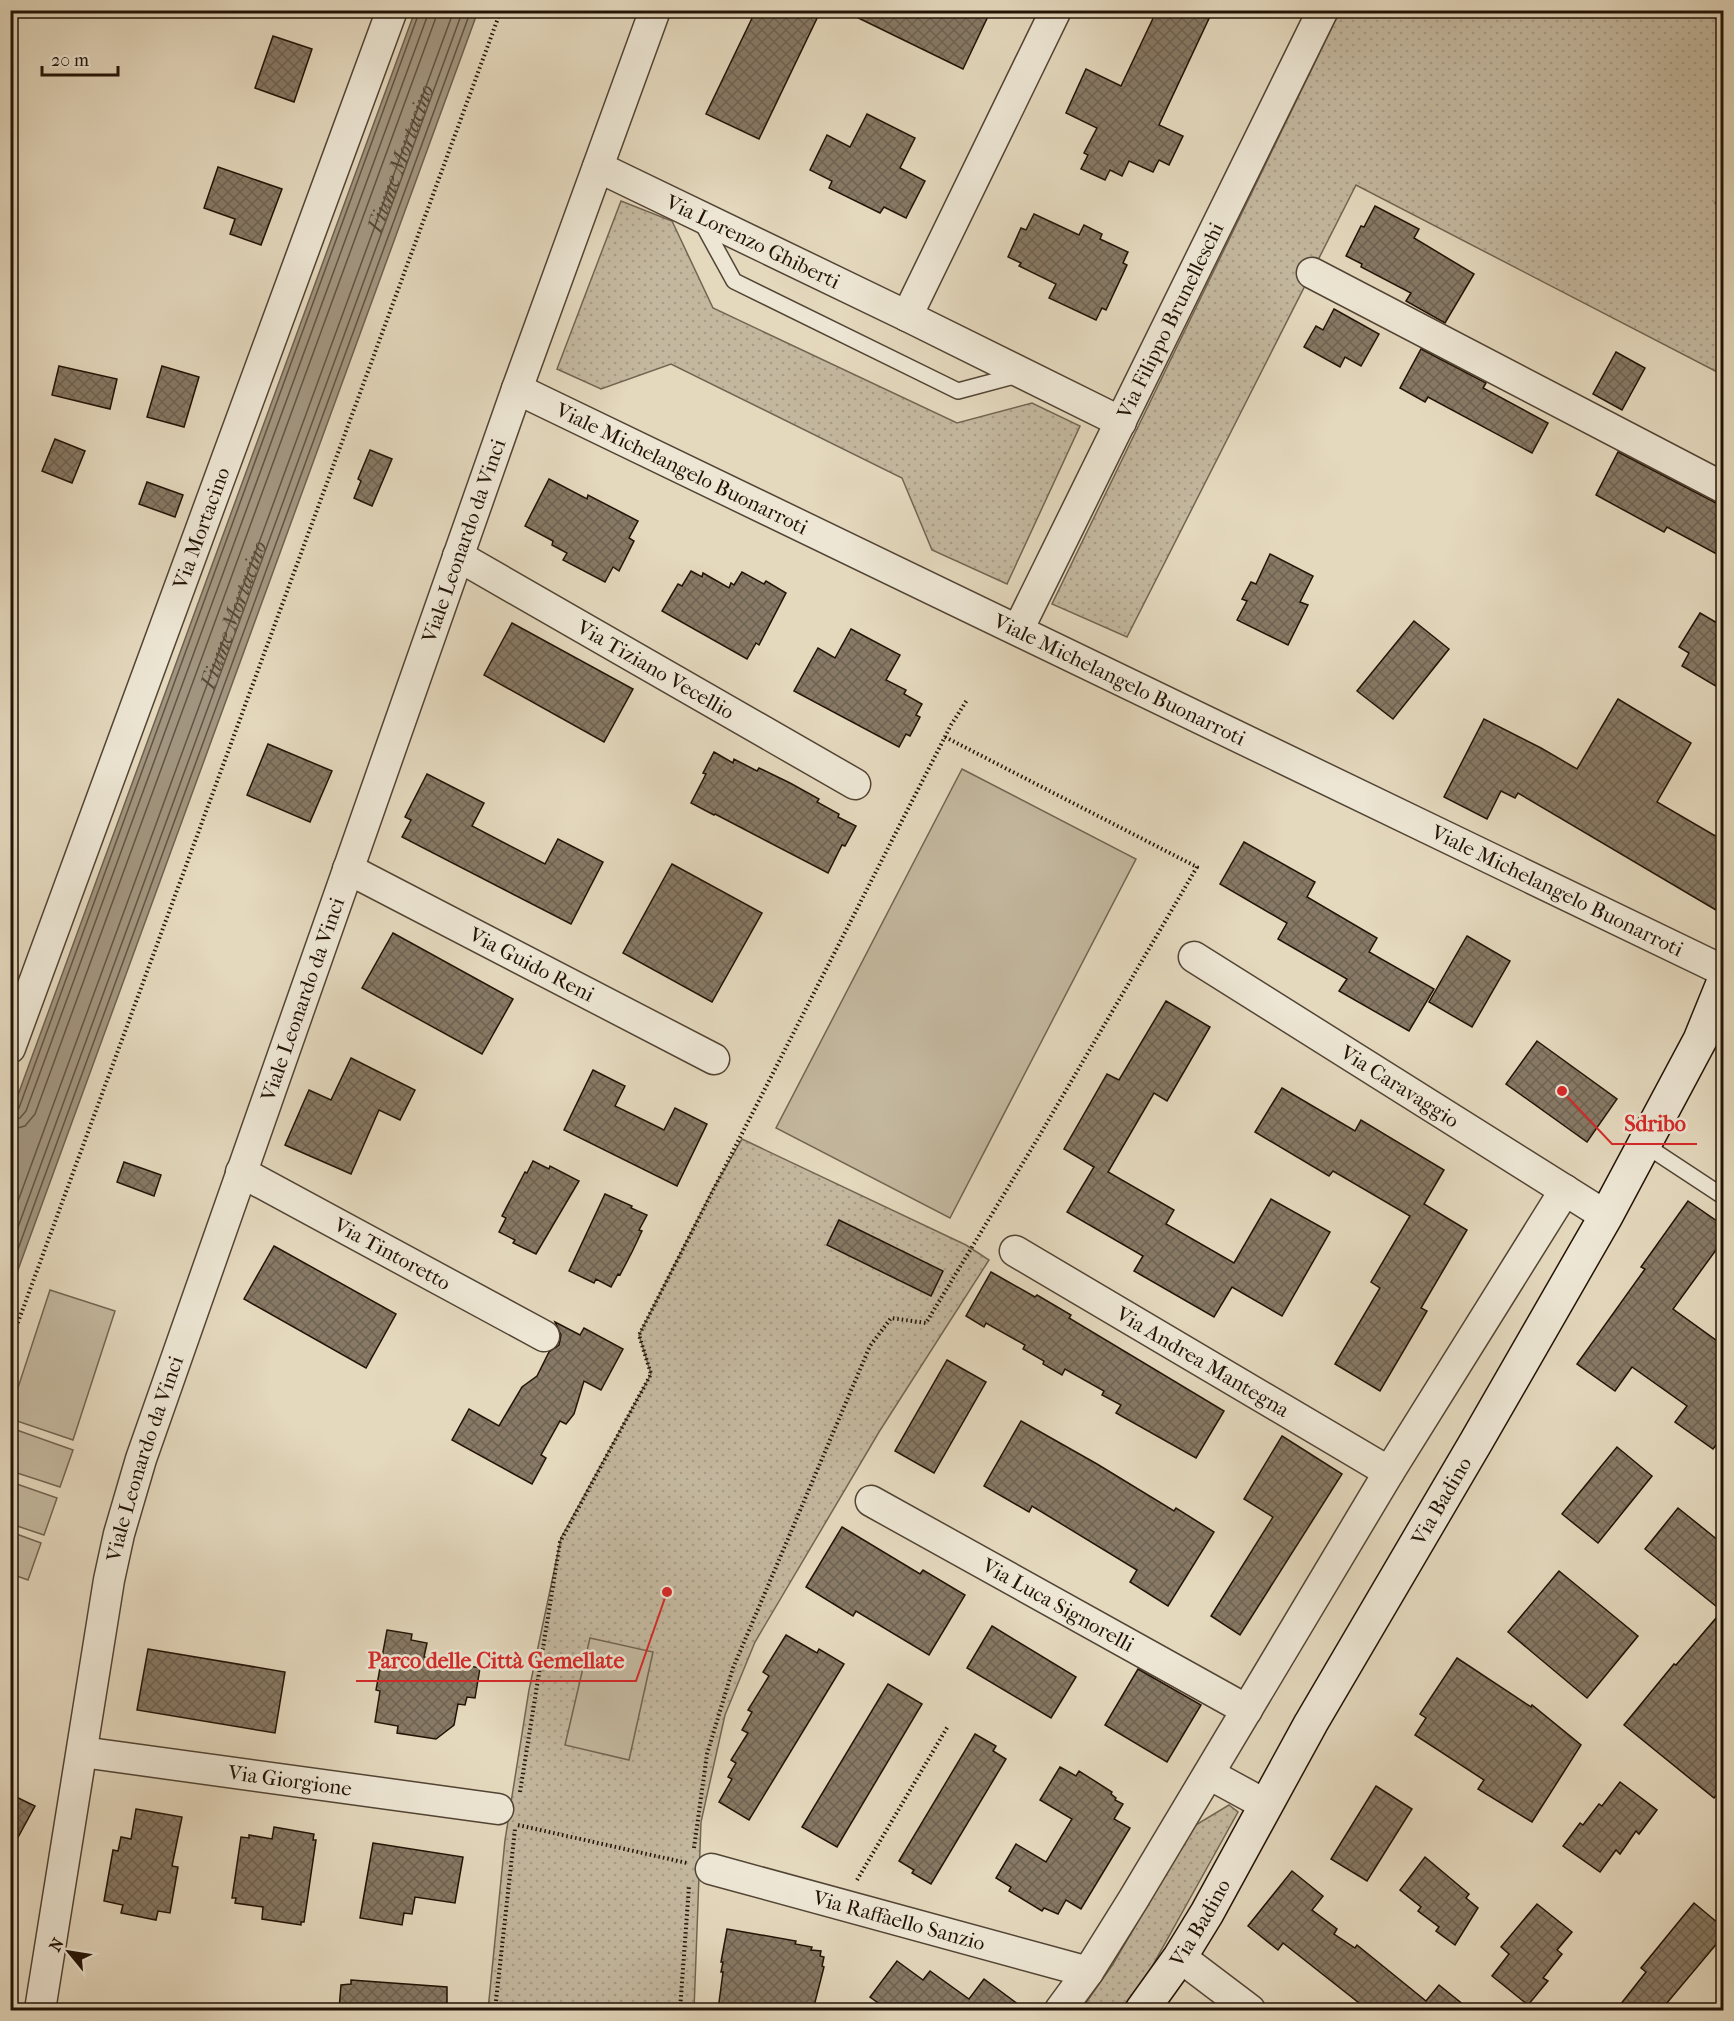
<svg xmlns="http://www.w3.org/2000/svg" width="1734" height="2021" viewBox="0 0 1734 2021" font-family="'IM FELL French Canon',serif">
  <style>
    .green { fill: url(#green-dots); stroke: #726552; stroke-width: 1.5 }
    .pitch { fill: #c3b79e; stroke: #726552; stroke-width: 1.5 }
    .water { fill: #a2957f; stroke: #6f614f; stroke-width: 1.5 }
    .lines { fill: none; stroke-linecap: round; stroke-linejoin: round }
    .shore { stroke: #625442; stroke-width: 1.5 }
    .building { fill: url(#building-cross-hatch); stroke: #221306; stroke-width: 1.5 }
    .lane-casing { stroke: #524434; stroke-width: 18 }
    .street-casing { stroke: #524434; stroke-width: 33 }
    .secondary-casing { stroke: #221306; stroke-width: 36 }
    .path { stroke: #221306; stroke-width: 4; stroke-dasharray: 1.5 3; stroke-linecap: butt }
    .lane { stroke: #ede6d4; stroke-width: 15 }
    .street { stroke: #ede6d4; stroke-width: 30 }
    .secondary { stroke: #ede6d4; stroke-width: 33 }
    .labels { text-anchor: middle; stroke-width: 5; stroke-linejoin: round; paint-order: stroke }
    .street-label { font-size: 21px; fill: #221306; stroke: #ede6d4 }
    .water-label { font-size: 22px; font-style: italic; fill: #554736; stroke: #ede6d4 }
    .leader { fill: none; stroke: #d62828; stroke-width: 2 }
    .callout-dot { fill: #d62828; stroke: #ede6d4; stroke-width: 2 }
    .callout-label { font-size: 22px; text-anchor: middle; font-weight: bold; fill: #d62828; stroke: #ede6d4; stroke-width: 5; stroke-linejoin: round; paint-order: stroke }
  </style>
  <defs>
    <pattern id="green-dots" width="8" height="8" patternUnits="userSpaceOnUse" patternTransform="scale(1.5)"><rect width="8" height="8" fill="#c3b79e"/><path d="M2 2h.1M6 6h.1" fill="none" stroke="#a79c87" stroke-width="1.8" stroke-linecap="round"/></pattern>
    <pattern id="building-cross-hatch" width="8" height="8" patternUnits="userSpaceOnUse" patternTransform="scale(1.5)"><rect width="8" height="8" fill="#877965"/><path d="M0 0l8 8M0 8l8-8" fill="none" stroke="#6e6251"/></pattern>
  </defs>
  <rect width="100%" height="100%" fill="#e4d8bd"/>
  <filter id="stains"><feTurbulence type="fractalNoise" baseFrequency=".00333" numOctaves="4"/><feColorMatrix values="0 0 0 0 .2 0 0 0 0 .09 0 0 0 0 .02 0 0 0 .5 -.17"/></filter>
  <radialGradient id="worn" r=".72"><stop offset=".6" stop-color="#630" stop-opacity="0"/><stop offset="1" stop-color="#630" stop-opacity=".3"/></radialGradient>
  <g class="green">
    <path d="M 1702,10 L 1723,24 L 1724,189 L 1715,203 L 1723,208 L 1723,375 L 1356,185 L 1127,637 L 1052,604 L 1340,11 Z"/>
    <path d="M 621,201 L 672,221 L 713,308 L 957,423 L 1032,403 L 1080,426 L 1007,584 L 932,550 L 902,478 L 671,364 L 601,389 L 557,369 Z"/>
    <path d="M 742,1139 L 966,1245 L 989,1260 L 879,1432 L 755,1642 L 725,1715 L 701,1822 L 694,2010 L 488,2010 L 505,1840 L 529,1690 L 561,1538 L 651,1374 L 639,1335 L 713,1189 Z"/>
    <path d="M 1229,1805 L 1238,1812 L 1129,2008 L 1127,2010 L 1081,2010 L 1113,1964 L 1194,1826 Z"/>
  </g>
  <g class="pitch">
    <path d="M 962,769 L 1136,859 L 950,1218 L 776,1128 Z"/>
    <path d="M 50,1290 L 115,1311 L 73,1440 L 11,1419 L 11,1409 Z"/>
    <path d="M 11,1428 L 73,1450 L 60,1487 L 11,1471 Z"/>
    <path d="M 11,1482 L 57,1498 L 44,1535 L 11,1524 Z"/>
    <path d="M 11,1532 L 41,1543 L 28,1580 L 11,1574 Z"/>
    <path d="M 590,1638 L 653,1652 L 629,1760 L 565,1745 Z"/>
  </g>
  <path class="water" d="M 415,11 L 478,11 L 11,1289 L 11,1114 Z"/>
  <g class="lines">
    <g class="shore">
      <path d="M 10,1113 L 15,1112 L 19,1108 L 420,10"/>
      <path d="M 10,1121 L 20,1118 L 26,1111 L 427,17 L 428,10"/>
      <path d="M 10,1130 L 25,1126 L 35,1114 L 435,20 L 437,10"/>
      <path id="s1" d="M 10,1223 L 454,10"/>
      <path d="M 10,1249 L 463,10"/>
      <path d="M 10,1271 L 471,10"/>
    </g>
  </g>
  <g class="building">
    <path d="M 756,10 L 821,10 L 759,139 L 706,114 Z"/>
    <path d="M 842,10 L 991,10 L 963,69 Z"/>
    <path d="M 1157,10 L 1213,10 L 1159,125 L 1183,136 L 1169,165 L 1159,160 L 1153,172 L 1129,161 L 1122,176 L 1110,170 L 1105,180 L 1081,169 L 1088,155 L 1084,153 L 1097,128 L 1066,113 L 1086,69 L 1121,86 Z"/>
    <path d="M 273,36 L 312,49 L 294,102 L 255,88 Z"/>
    <path d="M 867,114 L 915,138 L 900,168 L 925,181 L 906,218 L 884,207 L 880,213 L 829,188 L 832,181 L 810,170 L 827,135 L 850,147 Z"/>
    <path d="M 218,167 L 282,189 L 261,245 L 230,234 L 235,219 L 204,208 Z"/>
    <path d="M 1375,206 L 1419,229 L 1414,238 L 1474,274 L 1445,323 L 1406,301 L 1411,293 L 1361,267 L 1362,264 L 1346,256 L 1361,226 L 1364,227 Z"/>
    <path d="M 1034,214 L 1079,235 L 1084,225 L 1102,234 L 1100,239 L 1128,252 L 1123,263 L 1127,265 L 1106,310 L 1102,308 L 1096,320 L 1049,298 L 1056,284 L 1019,266 L 1021,263 L 1008,257 L 1021,228 L 1026,230 Z"/>
    <path d="M 1334,309 L 1379,334 L 1361,366 L 1345,357 L 1340,367 L 1304,347 L 1316,326 L 1323,330 Z"/>
    <path d="M 1421,349 L 1486,383 L 1483,388 L 1548,423 L 1532,453 L 1428,397 L 1425,402 L 1400,388 Z"/>
    <path d="M 1616,352 L 1645,368 L 1622,410 L 1593,394 Z"/>
    <path d="M 59,366 L 117,379 L 110,409 L 52,395 Z"/>
    <path d="M 162,366 L 199,377 L 184,427 L 147,417 Z"/>
    <path d="M 55,439 L 85,451 L 72,483 L 42,471 Z"/>
    <path d="M 370,450 L 392,459 L 372,506 L 354,498 L 361,481 L 358,479 Z"/>
    <path d="M 1618,452 L 1716,503 L 1724,505 L 1724,558 L 1667,527 L 1664,532 L 1596,495 Z"/>
    <path d="M 549,479 L 587,499 L 588,495 L 638,521 L 629,538 L 634,541 L 619,571 L 613,567 L 605,582 L 563,560 L 567,553 L 552,545 L 553,541 L 525,526 Z"/>
    <path d="M 147,482 L 183,495 L 175,517 L 139,504 Z"/>
    <path d="M 1270,554 L 1313,576 L 1300,602 L 1308,605 L 1288,645 L 1237,620 L 1247,601 L 1242,599 L 1251,582 L 1256,584 Z"/>
    <path d="M 691,571 L 702,577 L 703,573 L 729,588 L 731,583 L 734,585 L 742,572 L 764,584 L 766,581 L 786,593 L 759,645 L 756,643 L 747,659 L 662,611 L 678,584 L 682,586 Z"/>
    <path d="M 1700,613 L 1724,627 L 1724,691 L 1682,666 L 1689,653 L 1679,647 Z"/>
    <path d="M 1414,621 L 1449,649 L 1393,719 L 1357,691 Z"/>
    <path d="M 512,623 L 633,689 L 604,742 L 484,675 Z"/>
    <path d="M 851,629 L 900,655 L 886,680 L 906,690 L 904,694 L 922,704 L 916,715 L 920,717 L 910,736 L 906,734 L 899,747 L 794,691 L 818,648 L 835,658 Z"/>
    <path d="M 1618,699 L 1691,743 L 1657,802 L 1724,841 L 1724,877 L 1716,910 L 1518,793 L 1515,798 L 1501,791 L 1487,819 L 1444,797 L 1484,719 L 1541,748 L 1577,769 Z"/>
    <path d="M 268,744 L 332,771 L 310,822 L 247,795 Z"/>
    <path d="M 714,752 L 733,763 L 734,759 L 757,771 L 759,768 L 790,783 L 819,799 L 817,802 L 839,814 L 838,817 L 856,826 L 845,846 L 842,845 L 828,873 L 715,814 L 714,815 L 691,803 L 706,774 L 703,773 Z"/>
    <path d="M 427,774 L 484,803 L 472,826 L 545,864 L 558,839 L 603,862 L 571,924 L 402,837 L 411,820 L 405,817 Z"/>
    <path d="M 1244,842 L 1315,882 L 1307,897 L 1377,938 L 1369,952 L 1434,989 L 1409,1031 L 1339,991 L 1347,979 L 1278,939 L 1287,923 L 1220,884 Z"/>
    <path d="M 672,864 L 762,913 L 712,1002 L 623,953 Z"/>
    <path d="M 393,933 L 513,999 L 482,1054 L 362,988 Z"/>
    <path d="M 1467,936 L 1510,961 L 1472,1027 L 1429,1002 Z"/>
    <path d="M 1166,1001 L 1210,1027 L 1167,1101 L 1154,1093 L 1108,1172 L 1174,1210 L 1166,1224 L 1234,1263 L 1271,1199 L 1330,1232 L 1282,1316 L 1232,1287 L 1214,1317 L 1134,1271 L 1143,1256 L 1067,1212 L 1094,1167 L 1064,1149 L 1107,1074 L 1119,1080 Z"/>
    <path d="M 1537,1041 L 1617,1099 L 1587,1142 L 1506,1084 Z"/>
    <path d="M 351,1058 L 415,1090 L 400,1120 L 379,1110 L 351,1174 L 285,1145 L 309,1090 L 331,1100 Z"/>
    <path d="M 593,1070 L 625,1086 L 615,1106 L 664,1130 L 675,1108 L 707,1124 L 677,1186 L 564,1130 Z"/>
    <path d="M 1282,1088 L 1355,1131 L 1361,1120 L 1444,1170 L 1424,1204 L 1467,1230 L 1421,1308 L 1427,1311 L 1380,1391 L 1335,1364 L 1380,1288 L 1371,1282 L 1410,1216 L 1333,1171 L 1329,1176 L 1255,1132 Z"/>
    <path d="M 533,1161 L 549,1169 L 550,1166 L 579,1181 L 536,1254 L 513,1243 L 515,1240 L 499,1232 L 506,1218 L 502,1216 L 525,1172 L 527,1173 Z"/>
    <path d="M 124,1162 L 161,1175 L 154,1196 L 117,1182 Z"/>
    <path d="M 605,1194 L 632,1206 L 631,1208 L 647,1215 L 639,1230 L 642,1231 L 632,1252 L 620,1275 L 618,1274 L 611,1287 L 596,1279 L 594,1283 L 569,1271 Z"/>
    <path d="M 1688,1201 L 1724,1226 L 1724,1239 L 1673,1309 L 1724,1346 L 1724,1434 L 1713,1449 L 1675,1422 L 1687,1406 L 1632,1367 L 1615,1391 L 1577,1364 L 1645,1269 L 1641,1267 Z"/>
    <path d="M 839,1220 L 943,1271 L 931,1296 L 827,1245 Z"/>
    <path d="M 274,1246 L 396,1314 L 366,1368 L 244,1299 Z"/>
    <path d="M 991,1272 L 1035,1297 L 1037,1295 L 1071,1315 L 1069,1318 L 1224,1411 L 1196,1458 L 1116,1413 L 1121,1405 L 1102,1395 L 1104,1391 L 1065,1369 L 1062,1375 L 1043,1364 L 1044,1361 L 1023,1349 L 1025,1345 L 986,1323 L 984,1327 L 966,1316 Z"/>
    <path d="M 555,1322 L 580,1335 L 584,1328 L 623,1349 L 601,1390 L 584,1381 L 574,1414 L 566,1424 L 560,1421 L 541,1455 L 546,1458 L 532,1484 L 452,1440 L 469,1409 L 499,1426 L 522,1387 L 537,1376 L 549,1352 L 559,1345 L 561,1335 Z"/>
    <path d="M 947,1360 L 986,1382 L 934,1473 L 895,1451 Z"/>
    <path d="M 1021,1421 L 1097,1464 L 1174,1511 L 1176,1508 L 1214,1532 L 1168,1606 L 1130,1582 L 1137,1570 L 1032,1506 L 1029,1512 L 984,1486 Z"/>
    <path d="M 1282,1436 L 1342,1474 L 1240,1635 L 1211,1616 L 1273,1517 L 1244,1499 Z"/>
    <path d="M 1617,1447 L 1652,1476 L 1598,1543 L 1562,1514 Z"/>
    <path d="M 1678,1508 L 1724,1545 L 1724,1786 L 1714,1798 L 1624,1725 L 1674,1664 L 1676,1665 L 1722,1611 L 1645,1549 Z"/>
    <path d="M 842,1527 L 920,1574 L 923,1570 L 965,1595 L 929,1655 L 856,1611 L 853,1616 L 806,1587 Z"/>
    <path d="M 1559,1571 L 1638,1636 L 1587,1698 L 1508,1632 Z"/>
    <path d="M 992,1626 L 1076,1677 L 1051,1718 L 967,1668 Z"/>
    <path d="M 387,1630 L 412,1634 L 411,1640 L 427,1643 L 424,1657 L 480,1668 L 475,1698 L 467,1697 L 465,1705 L 458,1704 L 454,1725 L 436,1739 L 397,1733 L 398,1726 L 375,1722 L 380,1691 L 376,1690 Z"/>
    <path d="M 786,1635 L 817,1653 L 819,1649 L 844,1664 L 749,1820 L 719,1802 L 732,1779 L 728,1777 L 736,1763 L 731,1760 L 748,1733 L 742,1730 L 752,1712 L 748,1710 L 769,1676 L 763,1672 Z"/>
    <path d="M 148,1649 L 285,1672 L 275,1733 L 137,1710 Z"/>
    <path d="M 1457,1658 L 1531,1707 L 1532,1705 L 1581,1745 L 1532,1822 L 1478,1789 L 1484,1780 L 1415,1735 L 1426,1718 L 1420,1714 Z"/>
    <path d="M 1138,1669 L 1201,1705 L 1167,1762 L 1105,1725 Z"/>
    <path d="M 888,1684 L 922,1704 L 837,1847 L 802,1827 Z"/>
    <path d="M 975,1734 L 996,1746 L 993,1751 L 1006,1759 L 931,1884 L 912,1873 L 914,1870 L 899,1861 Z"/>
    <path d="M 1060,1767 L 1076,1776 L 1079,1771 L 1112,1792 L 1111,1794 L 1116,1798 L 1115,1800 L 1123,1804 L 1114,1819 L 1130,1828 L 1081,1909 L 1066,1900 L 1058,1914 L 1044,1908 L 1042,1911 L 1009,1891 L 1011,1887 L 996,1878 L 1016,1844 L 1046,1862 L 1072,1819 L 1040,1800 Z"/>
    <path d="M 1620,1782 L 1657,1810 L 1639,1834 L 1636,1831 L 1620,1854 L 1616,1850 L 1600,1872 L 1563,1846 L 1580,1823 L 1583,1825 L 1599,1804 L 1602,1806 Z"/>
    <path d="M 1376,1786 L 1412,1809 L 1367,1881 L 1331,1859 Z"/>
    <path d="M 10,1794 L 35,1806 L 10,1852 Z"/>
    <path d="M 136,1809 L 182,1817 L 172,1866 L 178,1867 L 170,1913 L 158,1911 L 156,1920 L 121,1913 L 123,1905 L 104,1901 L 113,1850 L 118,1851 L 121,1837 L 131,1839 Z"/>
    <path d="M 274,1827 L 314,1834 L 313,1840 L 316,1840 L 304,1922 L 301,1922 L 301,1925 L 262,1919 L 263,1907 L 235,1903 L 236,1898 L 232,1898 L 241,1837 L 249,1838 L 249,1835 L 272,1839 Z"/>
    <path d="M 373,1843 L 463,1857 L 455,1903 L 415,1897 L 412,1914 L 404,1913 L 402,1925 L 360,1918 Z"/>
    <path d="M 1425,1857 L 1469,1894 L 1466,1898 L 1478,1908 L 1455,1945 L 1436,1931 L 1439,1927 L 1418,1911 L 1421,1907 L 1400,1890 Z"/>
    <path d="M 1292,1871 L 1323,1896 L 1312,1910 L 1337,1929 L 1334,1934 L 1355,1948 L 1357,1945 L 1426,2001 L 1439,1985 L 1470,2010 L 1368,2010 L 1283,1943 L 1278,1950 L 1248,1926 Z"/>
    <path d="M 1694,1903 L 1724,1928 L 1724,1935 L 1661,2010 L 1616,2010 L 1646,1972 L 1641,1968 Z"/>
    <path d="M 1537,1904 L 1572,1932 L 1557,1950 L 1562,1954 L 1543,1978 L 1548,1981 L 1528,2005 L 1492,1976 L 1509,1954 L 1501,1947 Z"/>
    <path d="M 727,1929 L 796,1941 L 795,1944 L 812,1947 L 811,1950 L 821,1951 L 820,1956 L 824,1957 L 822,1966 L 824,1967 L 813,2010 L 718,2010 L 723,1972 L 721,1972 L 723,1962 L 721,1962 Z"/>
    <path d="M 897,1961 L 923,1980 L 930,1971 L 969,1999 L 984,1979 L 1026,2010 L 888,2010 L 870,1997 Z"/>
    <path d="M 351,1980 L 447,1987 L 447,2010 L 339,2010 L 341,1985 L 351,1984 Z"/>
  </g>
  <g class="lines">
    <g class="lane-casing">
      <g id="lane">
        <path d="M 701,221 L 734,281 L 958,391 L 1022,374"/>
        <path d="M 1645,1145 L 1724,1197"/>
      </g>
    </g>
    <g class="street-casing">
      <g id="street">
        <path id="s2" d="M 598,167 L 907,316 L 1121,422"/>
        <path d="M 1312,273 L 1724,488"/>
        <path d="M 907,316 L 1056,10"/>
        <path id="s3" d="M 517,389 L 1724,971"/>
        <path id="s4" d="M 458,556 L 855,784"/>
        <path id="s5" d="M 1018,630 L 1323,10"/>
        <path id="s6" d="M 348,869 L 714,1059"/>
        <path id="s7" d="M 1194,957 L 1606,1216"/>
        <path id="s8" d="M 10,1048 L 392,10"/>
        <path id="s9" d="M 241,1172 L 544,1336"/>
        <path id="s10" d="M 1015,1251 L 1389,1472"/>
        <path id="s11" d="M 871,1501 L 1247,1710"/>
        <path id="s12" d="M 82,1752 L 498,1809"/>
        <path d="M 1209,1774 L 1266,1805"/>
        <path id="s13" d="M 711,1869 L 1088,1972"/>
        <path d="M 1180,1957 L 1250,2010"/>
        <path id="s14" d="M 40,2010 L 109,1580 L 119,1534 L 141,1459 L 517,389 L 655,10"/>
        <path d="M 1060,2010 L 1088,1972 L 1133,1900 L 1389,1472 L 1565,1190"/>
      </g>
    </g>
    <g class="secondary-casing">
      <g id="secondary">
        <path id="s15" d="M 1142,2010 L 1180,1957 L 1207,1913 L 1311,1723 L 1476,1442 L 1606,1216 L 1700,1040 L 1724,981"/>
      </g>
    </g>
    <g class="path">
      <path d="M 10,1344 L 501,10"/>
      <path d="M 520,1792 L 560,1542 L 651,1374 L 639,1335 L 951,725 L 967,700"/>
      <path d="M 518,1825 L 687,1863"/>
      <path d="M 694,1848 L 707,1754 L 733,1668 L 870,1346 L 891,1318 L 926,1323 L 1038,1138 L 1197,867 L 945,737"/>
      <path d="M 857,1880 L 948,1726"/>
      <path d="M 495,2010 L 515,1829"/>
      <path d="M 680,2010 L 689,1886"/>
    </g>
    <use href="#lane" class="lane"/>
    <use href="#street" class="street"/>
    <use href="#secondary" class="secondary"/>
  </g>
  <g class="labels">
    <g class="street-label">
      <text dy="7" stroke="none"><textPath href="#s2" startOffset="172">Via Lorenzo Ghiberti</textPath></text>
      <text dy="7" stroke="none"><textPath href="#s5" startOffset="345">Via Filippo Brunelleschi</textPath></text>
      <text dy="7" stroke="none"><textPath href="#s3" startOffset="183">Viale Michelangelo Buonarroti</textPath></text>
      <text dy="7" stroke="none"><textPath href="#s8" startOffset="554">Via Mortacino</textPath></text>
      <text dy="7" stroke="none"><textPath href="#s14" startOffset="1534">Viale Leonardo da Vinci</textPath></text>
      <text dy="7" stroke="none"><textPath href="#s4" startOffset="228">Via Tiziano Vecellio</textPath></text>
      <text dy="7" stroke="none"><textPath href="#s3" startOffset="669">Viale Michelangelo Buonarroti</textPath></text>
      <text dy="7" stroke="none"><textPath href="#s3" startOffset="1155">Viale Michelangelo Buonarroti</textPath></text>
      <text dy="7" stroke="none"><textPath href="#s6" startOffset="207">Via Guido Reni</textPath></text>
      <text dy="7" stroke="none"><textPath href="#s14" startOffset="1048">Viale Leonardo da Vinci</textPath></text>
      <text dy="7" stroke="none"><textPath href="#s7" startOffset="243">Via Caravaggio</textPath></text>
      <text dy="7" stroke="none"><textPath href="#s9" startOffset="172">Via Tintoretto</textPath></text>
      <text dy="7" stroke="none"><textPath href="#s10" startOffset="218">Via Andrea Mantegna</textPath></text>
      <text dy="7" stroke="none"><textPath href="#s14" startOffset="562">Viale Leonardo da Vinci</textPath></text>
      <text dy="7" stroke="none"><textPath href="#s15" startOffset="591">Via Badino</textPath></text>
      <text dy="7" stroke="none"><textPath href="#s11" startOffset="214">Via Luca Signorelli</textPath></text>
      <text dy="7" stroke="none"><textPath href="#s12" startOffset="210">Via Giorgione</textPath></text>
      <text dy="7" stroke="none"><textPath href="#s13" startOffset="195">Via Raffaello Sanzio</textPath></text>
      <text dy="7" stroke="none"><textPath href="#s15" startOffset="105">Via Badino</textPath></text>
    </g>
    <g class="water-label">
      <text dy="8" stroke="none"><textPath href="#s1" startOffset="1134">Fiume Mortacino</textPath></text>
      <text dy="8" stroke="none"><textPath href="#s1" startOffset="648">Fiume Mortacino</textPath></text>
    </g>
  </g>
  <path class="leader" d="M1562 1091L1612 1144H1697M667 1592L636 1681H356"/>
  <g class="callout-dot">
    <circle cx="1562" cy="1091" r="6"/>
    <circle cx="667" cy="1592" r="6"/>
  </g>
  <g class="callout-label">
    <text x="1655" y="1131">Sdribo</text>
    <text x="496" y="1668">Parco delle Città Gemellate</text>
  </g>
  <rect width="1734" height="2021" fill="none" stroke="#e4d8bd" stroke-width="36"/>
  <rect x="12" y="12" width="1710" height="1997" fill="none" stroke="#221306" stroke-width="3"/>
  <rect x="18" y="18" width="1698" height="1985" fill="none" stroke="#221306" stroke-width="1.5"/>
  <g transform="translate(69 1952) rotate(300)" stroke="#ede6d4" stroke-width="4.5" paint-order="stroke">
  <path d="M0-4.5L10 22L0 15L-10 22Z" fill="#221306"/>
  <text y="-9" font-size="16" font-weight="bold" text-anchor="middle" fill="#221306">N</text>
  </g>
  <path d="M42 66v9h76v-9" fill="none" stroke="#221306" stroke-width="3"/>
  <text x="51" y="66" font-size="18" fill="#221306" stroke="#ede6d4" stroke-width="4.5" paint-order="stroke">20 m</text>
  <rect width="100%" height="100%" filter="url(#stains)"/>
  <rect width="100%" height="100%" fill="url(#worn)"/>
</svg>
